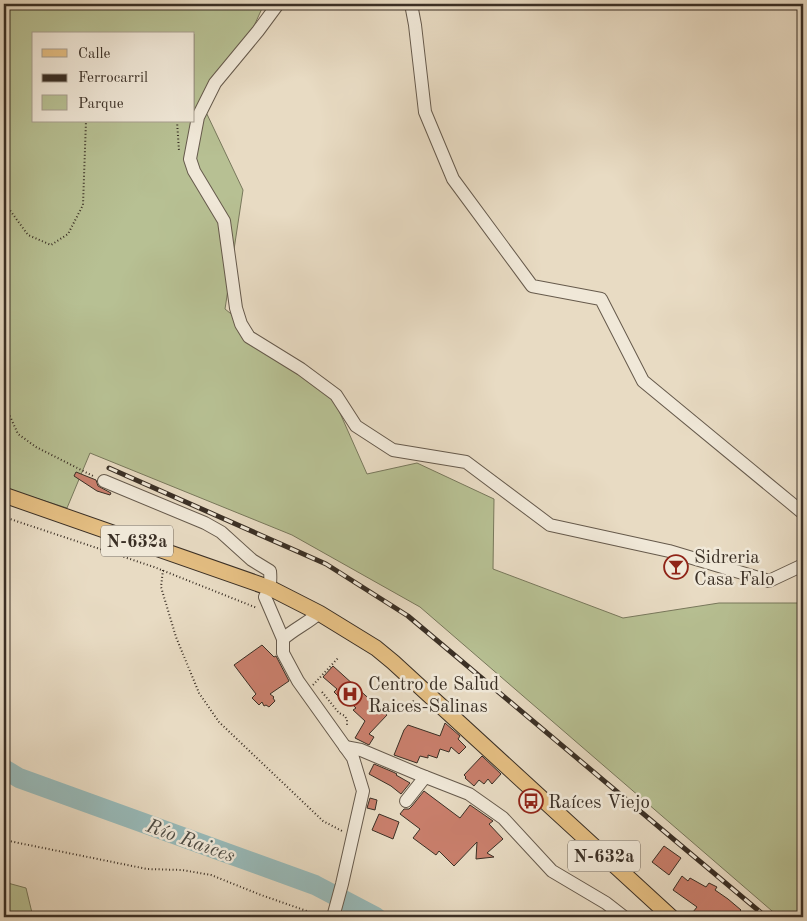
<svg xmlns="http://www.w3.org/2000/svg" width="807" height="921" viewBox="0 0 807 921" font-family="'Old Standard TT',serif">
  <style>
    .green { fill: #b7c093; stroke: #78785c; fill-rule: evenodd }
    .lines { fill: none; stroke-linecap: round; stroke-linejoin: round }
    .river { stroke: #98bab9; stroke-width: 20 }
    .building { fill: #c97f6c; stroke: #3a2f25 }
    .minor-casing { stroke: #665a4c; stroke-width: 14 }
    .major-casing { stroke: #3a2f25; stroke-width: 17 }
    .path { stroke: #3a2f25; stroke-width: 2; stroke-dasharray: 1 2.5; stroke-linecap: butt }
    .minor { stroke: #f0e8d8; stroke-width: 12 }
    .major { stroke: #e4be82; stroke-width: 15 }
    .rail-casing { stroke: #3a2f25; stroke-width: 5 }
    .rail { stroke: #f0e8d8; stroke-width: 3; stroke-dasharray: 9; stroke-linecap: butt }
    .labels { text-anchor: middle; stroke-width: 5; stroke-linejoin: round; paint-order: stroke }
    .shield { fill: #f0e8d8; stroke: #71665b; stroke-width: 1 }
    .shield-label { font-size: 18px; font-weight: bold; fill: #3a2f25 }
    .poi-label { font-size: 19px; fill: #3a2f25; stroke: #f0e8d8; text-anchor: start }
    .water-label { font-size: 20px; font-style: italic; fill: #4d4b43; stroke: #f0e8d8 }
  </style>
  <rect width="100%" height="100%" fill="#e8dbc3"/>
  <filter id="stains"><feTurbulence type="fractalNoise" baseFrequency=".004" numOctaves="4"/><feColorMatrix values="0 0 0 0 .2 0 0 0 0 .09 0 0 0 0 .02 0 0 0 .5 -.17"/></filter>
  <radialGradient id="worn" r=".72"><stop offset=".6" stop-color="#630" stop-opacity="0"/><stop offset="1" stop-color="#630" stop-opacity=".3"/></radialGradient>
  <g class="green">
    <path d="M 4,4 L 264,4 L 254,26 L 205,110 L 243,190 L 225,309 L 332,395 L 367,474 L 417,463 L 494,499 L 493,569 L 623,618 L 719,603 L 803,603 L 803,917 L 779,917 L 420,607 L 292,535 L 90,453 L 67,508 L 4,488 ZM 34,34 L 194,34 L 194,121 L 34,121 Z"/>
    <path d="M 4,882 L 26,888 L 33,917 L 4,917 Z"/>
  </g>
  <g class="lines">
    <path class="river" d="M 4,769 L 19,778 L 315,885 L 376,917"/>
  </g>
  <g class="building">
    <path d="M 76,472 L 96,480 L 98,486 L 111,493 L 110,495 L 97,491 L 74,476 Z"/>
    <path d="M 262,645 L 274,657 L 276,656 L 289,681 L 270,694 L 274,697 L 273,698 L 275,701 L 269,707 L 266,705 L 264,706 L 262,702 L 259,705 L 252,698 L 256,694 L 234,665 Z"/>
    <path d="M 333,666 L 387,715 L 369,734 L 374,737 L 369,745 L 355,738 L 365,721 L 353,710 L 356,708 L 343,696 L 341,699 L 334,692 L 337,689 L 323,677 Z"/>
    <path d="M 445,723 L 460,736 L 458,739 L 466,747 L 459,754 L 451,747 L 449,752 L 440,749 L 437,758 L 428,755 L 428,758 L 420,756 L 417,763 L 394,755 L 404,730 L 408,725 L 440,736 Z"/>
    <path d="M 482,756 L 501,774 L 492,784 L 488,779 L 484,784 L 479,780 L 474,786 L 465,778 L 466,777 L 464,775 Z"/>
    <path d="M 374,764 L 393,772 L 397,774 L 396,775 L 410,783 L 401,794 L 391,786 L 369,774 Z"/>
    <path d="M 424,791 L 460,818 L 470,805 L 493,821 L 489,824 L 503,839 L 487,853 L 494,857 L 476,859 L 477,842 L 454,866 L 439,851 L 436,855 L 413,838 L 420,829 L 400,814 L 404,809 L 409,809 L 412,806 Z"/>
    <path d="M 370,798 L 377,800 L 375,810 L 367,808 Z"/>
    <path d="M 379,814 L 399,822 L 393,839 L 372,830 Z"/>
    <path d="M 664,846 L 681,858 L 669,875 L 652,862 Z"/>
    <path d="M 682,876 L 688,881 L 690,878 L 706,887 L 709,883 L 717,887 L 715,890 L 728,899 L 741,910 L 734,917 L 689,917 L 697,907 L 673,890 Z"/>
  </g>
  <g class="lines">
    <g class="minor-casing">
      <g id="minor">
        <path d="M 278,4 L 258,31 L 215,83 L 198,117 L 190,159 L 194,171 L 224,221 L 236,308 L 241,324 L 249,337 L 301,369 L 336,395 L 356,426 L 393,450 L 466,462 L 550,525 L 669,551 L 769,581 L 803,565"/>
        <path d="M 411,4 L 415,25 L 425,112 L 453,179 L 532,286 L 601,299 L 643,381 L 803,513"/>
        <path d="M 104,481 L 205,523 L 221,532 L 252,560 L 270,571 C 271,582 270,588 265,597 L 283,639 L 283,653 L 298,681 L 353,758 L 363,791 L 342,884 L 333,917"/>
        <path d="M 283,639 C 294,629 308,623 319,613"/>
        <path d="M 345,747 L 361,750 L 418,774 L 469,794 L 503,818 L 552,871 L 606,903 L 624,917"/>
        <path d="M 406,801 L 425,777"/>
      </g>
    </g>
    <g class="major-casing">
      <path id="major" d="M 4,495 L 270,588 L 319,613 L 376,648 L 393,662 L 671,917"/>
    </g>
    <g class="path">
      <path d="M 177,121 L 179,151"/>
      <path d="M 4,202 L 28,235 L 51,245 L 68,234 L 83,205 L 86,121"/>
      <path d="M 4,403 L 18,434 L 36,447 L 95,477"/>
      <path d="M 4,517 L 154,567 L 257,608"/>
      <path d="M 163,570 L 161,587 L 176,637 L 199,693 L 219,722 L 323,821 L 342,831"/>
      <path d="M 313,685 L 339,657"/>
      <path d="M 322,692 L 339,713 L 345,716 L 347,720 L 347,725 L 346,727"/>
      <path d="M 409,707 L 415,699"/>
      <path d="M 4,840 L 147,869 L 182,870 L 211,875 L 261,895 L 321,916"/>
    </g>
    <use href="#minor" class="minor"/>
    <use href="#major" class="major"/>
    <g class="rail-casing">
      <path id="rail" d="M 109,468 L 326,564 L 408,616 L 766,917"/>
    </g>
    <use href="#rail" class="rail"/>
  </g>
  <defs>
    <g id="bar-ring" transform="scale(1.25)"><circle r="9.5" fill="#f0e8d8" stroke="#8f2418" stroke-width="1.5"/><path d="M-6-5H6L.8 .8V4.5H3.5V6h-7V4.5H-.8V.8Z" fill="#8f2418"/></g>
    <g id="hospital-ring" transform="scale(1.25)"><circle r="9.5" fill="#f0e8d8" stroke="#8f2418" stroke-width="1.5"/><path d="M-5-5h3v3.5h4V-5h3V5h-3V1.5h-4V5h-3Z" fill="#8f2418"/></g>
    <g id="bus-ring" transform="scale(1.25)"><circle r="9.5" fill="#f0e8d8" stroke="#8f2418" stroke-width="1.5"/><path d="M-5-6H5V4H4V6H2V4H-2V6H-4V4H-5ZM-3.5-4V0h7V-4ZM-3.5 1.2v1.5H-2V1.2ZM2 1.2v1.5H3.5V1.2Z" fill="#8f2418"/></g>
  </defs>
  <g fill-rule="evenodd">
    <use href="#bar-ring" x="676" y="567"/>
    <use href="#hospital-ring" x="350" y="694"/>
    <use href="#bus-ring" x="531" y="801"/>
  </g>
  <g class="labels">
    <g class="shield">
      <rect x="101" y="525.5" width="72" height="31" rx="4"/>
      <rect x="568" y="840.5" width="72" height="31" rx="4"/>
    </g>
    <g class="shield-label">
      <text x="137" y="547">N-632a</text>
      <text x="604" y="862">N-632a</text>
    </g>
    <g class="poi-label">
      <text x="694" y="563">Sidreria<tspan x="694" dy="22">Casa Falo</tspan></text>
      <text x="368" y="690">Centro de Salud<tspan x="368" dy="22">Raices-Salinas</tspan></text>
      <text x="548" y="808">Raíces Viejo</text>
    </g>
    <g class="water-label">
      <text transform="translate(191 840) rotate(20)" y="7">Río Raices</text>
    </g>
  </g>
  <rect width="807" height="921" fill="none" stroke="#e8dbc3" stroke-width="20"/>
  <rect x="5" y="5" width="797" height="911" fill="none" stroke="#3a2f25" stroke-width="2.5"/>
  <rect x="10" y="10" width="787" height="901" fill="none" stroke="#3a2f25"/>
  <rect x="32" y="32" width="162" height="90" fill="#f0e8d8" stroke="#a79e90"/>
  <rect x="42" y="49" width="25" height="8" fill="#e4be82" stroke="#a79e90"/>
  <text x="78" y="58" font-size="15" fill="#3a2f25">Calle</text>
  <rect x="42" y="74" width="25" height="8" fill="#3a2f25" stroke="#a79e90"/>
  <text x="78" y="82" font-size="15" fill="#3a2f25">Ferrocarril</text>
  <rect x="42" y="95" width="25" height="15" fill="#b7c093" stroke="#a79e90"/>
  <text x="78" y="108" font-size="15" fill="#3a2f25">Parque</text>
  <rect width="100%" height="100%" filter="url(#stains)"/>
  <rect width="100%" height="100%" fill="url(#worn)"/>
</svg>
